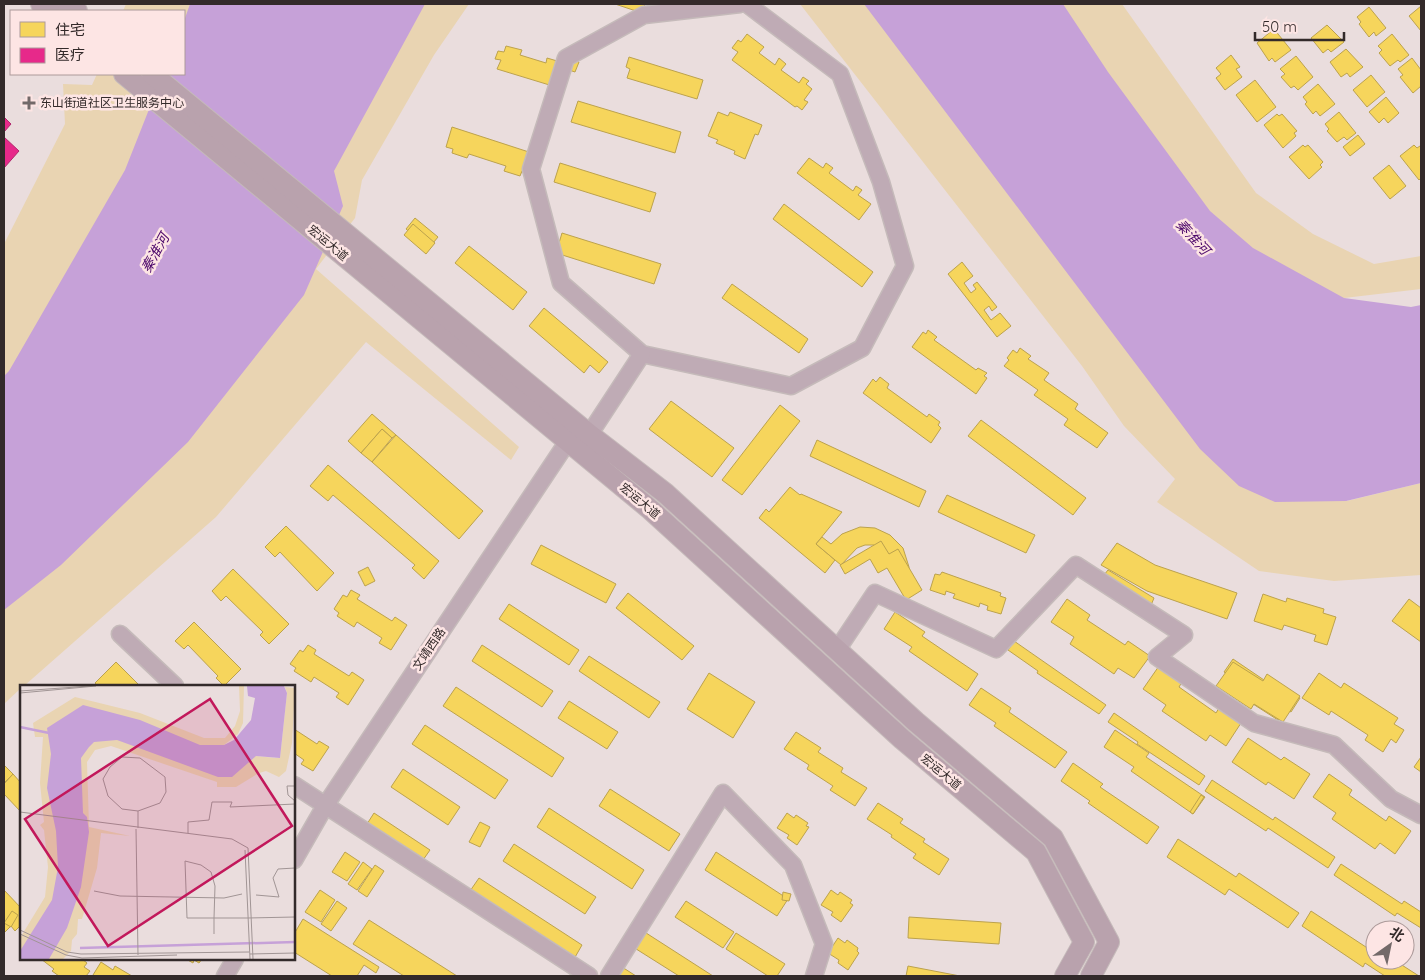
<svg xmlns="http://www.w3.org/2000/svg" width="1425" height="980" viewBox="0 0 1425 980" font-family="Quicksand,'Noto Sans SC',sans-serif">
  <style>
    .green { fill: #e9d4b2 }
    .water { fill: #c6a1d8 }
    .homes { fill: #f6d55c; stroke: #bca24d }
    .health { fill: #e7298a; stroke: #b1296d }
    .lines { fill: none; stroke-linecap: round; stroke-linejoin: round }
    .minor-casing { stroke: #c5baba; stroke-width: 19 }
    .major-casing { stroke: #c5baba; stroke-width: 22 }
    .minor { stroke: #bfabb5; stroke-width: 16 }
    .major { stroke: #b9a2ad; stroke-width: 20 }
    .poi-dot { fill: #736969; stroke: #fde5e4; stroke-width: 2 }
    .labels { text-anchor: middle; stroke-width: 5; stroke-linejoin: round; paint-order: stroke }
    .poi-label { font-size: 12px; fill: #332a2a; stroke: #fde5e4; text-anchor: start }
    .street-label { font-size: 12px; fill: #332a2a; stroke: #fde5e4 }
    .water-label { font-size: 14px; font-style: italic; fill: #4c086b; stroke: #fde5e4 }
    .inset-river { fill: none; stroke: #c6a1d8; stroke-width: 2.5 }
    .inset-road { fill: none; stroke: #a19595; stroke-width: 1 }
    .view { fill: #c2185b; fill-opacity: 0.15; stroke: #c2185b; stroke-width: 2.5 }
    .inset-edge { fill: none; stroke: #332a2a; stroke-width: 2.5 }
  </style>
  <rect width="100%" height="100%" fill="#eadddd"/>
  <g class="green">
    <path d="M 126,4 L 469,4 L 434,55 L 362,180 L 355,218 L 316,269 L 519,447 L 511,460 L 366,342 L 216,517 L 24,686 L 21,686 L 21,688 L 4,704 L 4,244 L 65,124 L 63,84 L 92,85 L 97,74 L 184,74 L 184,11 L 123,11 Z"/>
    <path d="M 800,4 L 1122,4 L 1256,193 L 1313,234 L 1374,264 L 1421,256 L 1421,289 L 1344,298 L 1347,501 L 1421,483 L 1421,575 L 1334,581 L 1259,571 L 1157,502 L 1175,479 L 1124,426 L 1082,366 Z"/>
  </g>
  <g class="water">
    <path d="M 190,4 L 425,4 L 334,171 L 343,206 L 304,295 L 188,442 L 61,565 L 4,610 L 4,376 L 9,371 L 125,170 L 163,74 L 184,74 L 184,21 Z"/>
    <path d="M 864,4 L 1063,4 L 1108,72 L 1210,211 L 1253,248 L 1344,298 L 1411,307 L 1421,305 L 1421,483 L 1346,501 L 1275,502 L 1239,486 L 1200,449 Z"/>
  </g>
  <g class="homes">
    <path d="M 615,4 L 645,4 L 642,13 Z"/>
    <path d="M 1421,6 L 1421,31 L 1409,16 Z"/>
    <path d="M 1369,7 L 1386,28 L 1376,36 L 1374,32 L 1369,37 L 1359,24 L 1361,22 L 1357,17 Z"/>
    <path d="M 1327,25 L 1344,42 L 1331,52 L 1328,49 L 1323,53 L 1311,38 Z"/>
    <path d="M 1274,29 L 1291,50 L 1275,62 L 1272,58 L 1269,61 L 1257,43 Z"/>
    <path d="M 747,34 L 764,47 L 759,53 L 775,65 L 779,58 L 786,64 L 781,70 L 799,83 L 803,77 L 809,81 L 806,84 L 812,89 L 804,100 L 808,102 L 802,110 L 797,106 L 795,107 L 732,60 L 738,52 L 732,48 L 738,40 L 741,42 Z"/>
    <path d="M 1392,34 L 1409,55 L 1400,62 L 1398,60 L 1390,66 L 1379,53 L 1382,50 L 1378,46 Z"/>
    <path d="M 506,46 L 522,50 L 520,55 L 546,63 L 547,58 L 564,63 L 556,87 L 497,69 L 501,60 L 495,59 L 498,51 L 504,52 Z"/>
    <path d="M 1346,49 L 1363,67 L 1350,77 L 1347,73 L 1341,77 L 1330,62 Z"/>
    <path d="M 1231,55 L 1240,67 L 1236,69 L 1242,77 L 1225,90 L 1216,78 L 1221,74 L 1216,68 Z"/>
    <path d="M 1296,56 L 1313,77 L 1298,90 L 1294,86 L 1291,88 L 1281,77 L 1285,74 L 1280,69 Z"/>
    <path d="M 629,57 L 703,80 L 697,99 L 627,78 L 630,69 L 626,67 Z"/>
    <path d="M 1412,58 L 1421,70 L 1421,86 L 1413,93 L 1400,77 L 1403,75 L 1398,69 Z"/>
    <path d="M 573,60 L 579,62 L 575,72 L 569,70 Z"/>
    <path d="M 1371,75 L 1385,92 L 1367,107 L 1353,90 Z"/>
    <path d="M 1255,80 L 1276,107 L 1257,122 L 1236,95 Z"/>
    <path d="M 1318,84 L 1335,104 L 1320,116 L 1316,111 L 1313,114 L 1305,104 L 1307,102 L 1303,97 Z"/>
    <path d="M 1386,97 L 1399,113 L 1388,123 L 1384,118 L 1379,123 L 1369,112 Z"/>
    <path d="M 578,101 L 681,132 L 675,153 L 571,122 Z"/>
    <path d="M 718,112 L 728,116 L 730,112 L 762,125 L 758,135 L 755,134 L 745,159 L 734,154 L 735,151 L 716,143 L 718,140 L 708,136 Z"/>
    <path d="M 1339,112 L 1356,133 L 1347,140 L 1344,137 L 1337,142 L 1327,131 L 1329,129 L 1325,124 Z"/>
    <path d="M 1277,114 L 1279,116 L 1282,114 L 1297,131 L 1294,133 L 1296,136 L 1283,148 L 1264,125 Z"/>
    <path d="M 452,127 L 535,154 L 528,174 L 522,171 L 520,176 L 504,171 L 506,166 L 469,154 L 467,158 L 452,153 L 453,149 L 446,147 Z"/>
    <path d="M 1358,135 L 1365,144 L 1350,156 L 1343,147 Z"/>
    <path d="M 1303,145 L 1305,147 L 1308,145 L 1323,162 L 1320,165 L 1322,167 L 1309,179 L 1289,157 Z"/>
    <path d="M 1414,145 L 1417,148 L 1420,146 L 1421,147 L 1421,178 L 1419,180 L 1400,156 Z"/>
    <path d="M 809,158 L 823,168 L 826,163 L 833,168 L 829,173 L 853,191 L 856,186 L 862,190 L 858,195 L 871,204 L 859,220 L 797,173 Z"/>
    <path d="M 560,163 L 656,193 L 650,212 L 554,182 Z"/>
    <path d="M 1389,165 L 1406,186 L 1390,199 L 1373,178 Z"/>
    <path d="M 784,204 L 873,272 L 862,287 L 773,219 Z"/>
    <path d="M 415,218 L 438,237 L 429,248 L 406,229 Z"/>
    <path d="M 413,224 L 435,243 L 426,254 L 404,235 Z"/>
    <path d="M 562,233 L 661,264 L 654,284 L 556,253 Z"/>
    <path d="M 469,246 L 527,292 L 513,310 L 455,263 Z"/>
    <path d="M 962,262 L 973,276 L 964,283 L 971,293 L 976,289 L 973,285 L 977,282 L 997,307 L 992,311 L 989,306 L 984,310 L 991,320 L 1000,313 L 1011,326 L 997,337 L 948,274 Z"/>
    <path d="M 732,284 L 808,339 L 799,353 L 722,298 Z"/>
    <path d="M 544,308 L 608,362 L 599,373 L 590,365 L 584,373 L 529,326 Z"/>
    <path d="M 928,330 L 937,337 L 934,340 L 976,370 L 978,368 L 987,373 L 984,376 L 987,378 L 976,394 L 912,347 L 923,332 L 926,334 Z"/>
    <path d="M 1020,348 L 1031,356 L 1028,359 L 1049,373 L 1044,380 L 1078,404 L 1075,409 L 1108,433 L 1097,448 L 1064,425 L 1068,419 L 1034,395 L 1038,390 L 1004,366 L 1009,360 L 1007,358 L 1013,350 L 1017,353 Z"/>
    <path d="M 880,377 L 889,384 L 887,388 L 927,417 L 929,414 L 940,422 L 938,425 L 941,428 L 931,443 L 863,393 L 873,379 L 876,382 Z"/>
    <path d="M 671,401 L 734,448 L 712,477 L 649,429 Z"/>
    <path d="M 780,405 L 800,421 L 742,495 L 722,480 Z"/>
    <path d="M 372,414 L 396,435 L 392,438 L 382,429 L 361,453 L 348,441 Z"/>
    <path d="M 981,420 L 1086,498 L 1073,515 L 968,436 Z"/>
    <path d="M 382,429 L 392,438 L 372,462 L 361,453 Z"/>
    <path d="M 396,435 L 483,511 L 459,539 L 372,462 Z"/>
    <path d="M 817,440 L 926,491 L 919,507 L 810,456 Z"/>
    <path d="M 328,465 L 439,561 L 424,579 L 412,568 L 415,565 L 333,495 L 328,501 L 310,486 Z"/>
    <path d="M 790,487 L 800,495 L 801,494 L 842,512 L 816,544 L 835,560 L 825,573 L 759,518 L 766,509 L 769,512 Z"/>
    <path d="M 947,495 L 1035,535 L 1026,553 L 938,512 Z"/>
    <path d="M 286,526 L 334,573 L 317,591 L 280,552 L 275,557 L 265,547 Z"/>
    <path d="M 860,527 L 875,528 L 890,535 L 903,548 L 909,567 L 907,581 L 890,572 L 890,563 L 886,554 L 874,545 L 865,545 L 857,548 L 841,565 L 816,544 L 822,537 L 831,544 L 842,534 Z"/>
    <path d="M 881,541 L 889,554 L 898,549 L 922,590 L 906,600 L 887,568 L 878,573 L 870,559 L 845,574 L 840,565 Z"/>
    <path d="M 1117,543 L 1155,565 L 1237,593 L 1227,619 L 1147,591 L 1101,565 Z"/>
    <path d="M 541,545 L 616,584 L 606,603 L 531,564 Z"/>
    <path d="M 368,567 L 375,581 L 365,586 L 358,572 Z"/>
    <path d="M 233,569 L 289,624 L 269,644 L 260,635 L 263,632 L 226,596 L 221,601 L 212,591 Z"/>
    <path d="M 1108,570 L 1154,598 L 1149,610 L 1100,580 Z"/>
    <path d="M 942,572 L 1001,593 L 1000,596 L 1006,598 L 1001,614 L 987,610 L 988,606 L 980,603 L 979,607 L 953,598 L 955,594 L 946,591 L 945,595 L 930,590 L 935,574 L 940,575 Z"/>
    <path d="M 351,590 L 360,595 L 357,599 L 392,621 L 395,617 L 407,625 L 391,650 L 379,643 L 382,638 L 357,622 L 354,627 L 337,616 L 339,613 L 334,609 L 343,595 L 347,597 Z"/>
    <path d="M 628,593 L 694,646 L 682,660 L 616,608 Z"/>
    <path d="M 1263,594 L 1286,602 L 1287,598 L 1324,609 L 1323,613 L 1336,617 L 1327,645 L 1314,641 L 1316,635 L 1284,625 L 1282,630 L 1254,621 Z"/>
    <path d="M 1067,599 L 1090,615 L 1087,620 L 1125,645 L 1128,641 L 1150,656 L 1134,678 L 1118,668 L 1114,674 L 1070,644 L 1074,637 L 1051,622 Z"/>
    <path d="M 1409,599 L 1421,608 L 1421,642 L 1392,621 Z"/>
    <path d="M 509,604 L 579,650 L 569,665 L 499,619 Z"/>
    <path d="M 895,612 L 925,632 L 922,636 L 978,674 L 967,691 L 909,651 L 912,647 L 884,629 Z"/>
    <path d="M 194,622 L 241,669 L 224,686 L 216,678 L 218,676 L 188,645 L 184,649 L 175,641 Z"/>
    <path d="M 1014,641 L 1106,705 L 1099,714 L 1037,673 L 1038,671 L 1008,650 Z"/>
    <path d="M 308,645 L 316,650 L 314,654 L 349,676 L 352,672 L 364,680 L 348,705 L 336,697 L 339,693 L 314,677 L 311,682 L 294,671 L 296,668 L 290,664 L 300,650 L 303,652 Z"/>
    <path d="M 482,645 L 553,691 L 542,707 L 472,661 Z"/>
    <path d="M 589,656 L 660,702 L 649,718 L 579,671 Z"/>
    <path d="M 1233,659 L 1264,680 L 1267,677 L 1300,698 L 1291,712 L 1286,709 L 1278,720 L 1253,704 L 1251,708 L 1222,689 L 1230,676 L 1224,672 Z"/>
    <path d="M 116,662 L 140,686 L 98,686 L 95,683 Z"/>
    <path d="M 1233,662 L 1263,681 L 1267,674 L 1300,696 L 1283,722 L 1254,704 L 1251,709 L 1216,686 Z"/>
    <path d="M 1159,666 L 1182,682 L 1179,687 L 1216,713 L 1219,708 L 1241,723 L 1226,746 L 1210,735 L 1206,741 L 1162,711 L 1166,705 L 1143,689 Z"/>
    <path d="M 709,673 L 755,702 L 733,738 L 687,709 Z"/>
    <path d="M 1319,673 L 1341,688 L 1344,683 L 1398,718 L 1394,724 L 1404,730 L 1396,743 L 1391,739 L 1383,752 L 1365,740 L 1368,735 L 1331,711 L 1329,715 L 1302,698 Z"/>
    <path d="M 456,687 L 564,758 L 552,777 L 443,706 Z"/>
    <path d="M 981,688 L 1011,708 L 1009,712 L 1067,752 L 1055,768 L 994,726 L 996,723 L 969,705 Z"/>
    <path d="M 569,701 L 618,732 L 607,749 L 558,718 Z"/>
    <path d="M 1114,713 L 1205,776 L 1199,785 L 1137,744 L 1138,742 L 1108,722 Z"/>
    <path d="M 425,725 L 508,780 L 495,799 L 412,744 Z"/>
    <path d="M 294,729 L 317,744 L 319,741 L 329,747 L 313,771 L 301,764 L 304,760 L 294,753 Z"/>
    <path d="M 1115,730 L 1149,753 L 1146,757 L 1205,797 L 1193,814 L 1131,771 L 1134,767 L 1104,747 Z"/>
    <path d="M 796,732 L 821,748 L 818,752 L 843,768 L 841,772 L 867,788 L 855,806 L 830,790 L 833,786 L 807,769 L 809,765 L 784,749 Z"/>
    <path d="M 1248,738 L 1281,760 L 1284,757 L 1310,774 L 1294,799 L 1268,782 L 1266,785 L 1232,762 Z"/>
    <path d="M 1421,757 L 1421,772 L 1414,767 Z"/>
    <path d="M 1073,763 L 1103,784 L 1100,787 L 1159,827 L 1147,844 L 1088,803 L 1090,801 L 1061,781 Z"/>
    <path d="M 4,765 L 13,774 L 4,783 Z"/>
    <path d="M 403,769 L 460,807 L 448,825 L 391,787 Z"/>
    <path d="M 13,774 L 21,783 L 21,812 L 4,794 L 4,784 Z"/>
    <path d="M 1329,774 L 1352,790 L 1349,795 L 1386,821 L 1389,816 L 1411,831 L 1395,854 L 1380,843 L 1375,849 L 1332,819 L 1336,813 L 1313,797 Z"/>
    <path d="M 1212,780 L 1273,820 L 1275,817 L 1335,857 L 1328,868 L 1268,828 L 1266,831 L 1205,791 Z"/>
    <path d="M 610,789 L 680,834 L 669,851 L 599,806 Z"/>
    <path d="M 1201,795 L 1204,797 L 1193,814 L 1190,812 Z"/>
    <path d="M 878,803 L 903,819 L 900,823 L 925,839 L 923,842 L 949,859 L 939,875 L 913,858 L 916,854 L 891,837 L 892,835 L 867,819 Z"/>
    <path d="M 549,808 L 644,870 L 632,889 L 537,827 Z"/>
    <path d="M 374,813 L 430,850 L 423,860 L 367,824 Z"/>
    <path d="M 787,813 L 794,818 L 796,815 L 808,823 L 806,826 L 809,827 L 797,845 L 787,838 L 789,835 L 777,828 Z"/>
    <path d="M 480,822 L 490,827 L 480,847 L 469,842 Z"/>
    <path d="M 1178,839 L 1236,877 L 1239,873 L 1299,913 L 1288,928 L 1229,889 L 1225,895 L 1167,857 Z"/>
    <path d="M 514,844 L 596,897 L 585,914 L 503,861 Z"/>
    <path d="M 345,852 L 360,862 L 347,881 L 332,872 Z"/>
    <path d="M 716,852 L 788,899 L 777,916 L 705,870 Z"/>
    <path d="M 363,862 L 372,869 L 357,890 L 348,884 Z"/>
    <path d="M 1341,864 L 1402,904 L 1404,901 L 1421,912 L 1421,928 L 1397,913 L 1395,916 L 1334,875 Z"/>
    <path d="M 375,865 L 384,871 L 367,897 L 358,891 Z"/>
    <path d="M 479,878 L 582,945 L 574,959 L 470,891 Z"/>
    <path d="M 4,890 L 21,908 L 21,925 L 15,931 L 11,926 L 4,933 Z"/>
    <path d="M 320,890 L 335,900 L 321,922 L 305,912 Z"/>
    <path d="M 831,890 L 838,895 L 840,892 L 852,900 L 850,903 L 853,905 L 841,922 L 831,915 L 833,912 L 821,905 Z"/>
    <path d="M 783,892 L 791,894 L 789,901 L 782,900 Z"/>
    <path d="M 337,901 L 347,908 L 331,931 L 321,924 Z"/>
    <path d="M 686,901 L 734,932 L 723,948 L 675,917 Z"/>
    <path d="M 12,911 L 18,915 L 11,927 L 4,923 Z"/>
    <path d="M 1311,911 L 1372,951 L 1375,947 L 1375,960 L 1394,960 L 1419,976 L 1385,976 L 1365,963 L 1363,967 L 1302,926 Z"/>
    <path d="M 909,917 L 1001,923 L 999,944 L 908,938 Z"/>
    <path d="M 303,919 L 379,967 L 376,973 L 364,965 L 357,976 L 332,976 L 294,952 L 294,934 Z"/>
    <path d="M 369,920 L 457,976 L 404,976 L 353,944 Z"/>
    <path d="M 643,931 L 713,976 L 679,976 L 633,947 Z"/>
    <path d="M 736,933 L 785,964 L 777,976 L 768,976 L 726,949 Z"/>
    <path d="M 838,938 L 845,943 L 847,940 L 858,948 L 857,951 L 859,953 L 848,970 L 838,963 L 839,960 L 828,953 Z"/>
    <path d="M 41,959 L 82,959 L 87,963 L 84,967 L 90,971 L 86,976 L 59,976 L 52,971 L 54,969 Z"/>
    <path d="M 186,959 L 202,959 L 199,963 L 194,960 L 193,963 Z"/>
    <path d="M 101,962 L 113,970 L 115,966 L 132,976 L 95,976 L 93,975 Z"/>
    <path d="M 908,966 L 960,976 L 906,976 Z"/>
    <path d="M 622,967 L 636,976 L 616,976 Z"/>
  </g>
  <g class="health">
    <path d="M 4,117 L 11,124 L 4,132 Z"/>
    <path d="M 4,137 L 19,151 L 4,168 Z"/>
  </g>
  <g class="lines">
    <g class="minor-casing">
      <g id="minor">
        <path d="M 740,4 L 644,15 L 566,58 L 531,169 L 561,283 L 642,354 L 791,386 L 862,348 L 905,266 L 881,182 L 840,74 L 747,4"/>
        <path d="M 583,444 L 642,354"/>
        <path d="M 120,634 L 175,686"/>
        <path d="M 837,650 L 875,593 L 996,649 L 1076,565 L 1184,635 L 1157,657 L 1254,723 L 1334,745 L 1391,799 L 1421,815"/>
        <path d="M 294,785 L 589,976"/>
        <path d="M 294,860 L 325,806 L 568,441"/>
        <path d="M 225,976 L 235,959"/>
        <path d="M 609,976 L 723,793 L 793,865 L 824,944 L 814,976"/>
      </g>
    </g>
    <g class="major-casing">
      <g id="major">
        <path d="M 41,4 L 50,11"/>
        <path d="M 68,4 L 77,11"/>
        <path d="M 124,74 L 651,510 L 902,739 L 1036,852 L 1084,942 L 1065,976"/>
        <path d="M 152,74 L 590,435 L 665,493 L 916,722 L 1053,838 L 1109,942 L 1091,976"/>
      </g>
    </g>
    <use href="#minor" class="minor"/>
    <use href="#major" class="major"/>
  </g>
  <path class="poi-dot" d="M26.5 95.5h5v5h5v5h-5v5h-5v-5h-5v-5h5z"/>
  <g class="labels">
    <g class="poi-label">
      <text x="40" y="107">东山街道社区卫生服务中心</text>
    </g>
    <g class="street-label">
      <text transform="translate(328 243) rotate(40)" y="4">宏运大道</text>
      <text transform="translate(640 501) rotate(40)" y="4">宏运大道</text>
      <text transform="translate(429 649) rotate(-56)" y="4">文靖西路</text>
      <text transform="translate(941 772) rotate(40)" y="4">宏运大道</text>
    </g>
    <g class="water-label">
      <text transform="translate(1193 237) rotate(47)" y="5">秦淮河</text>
      <text transform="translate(155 253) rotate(-61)" y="5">秦淮河</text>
    </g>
  </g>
  <g transform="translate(20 685)">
    <rect width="275" height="275" fill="#eadddd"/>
    <path d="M 219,1 L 224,1 L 223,38 L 218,49 L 204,60 L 236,71 L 256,73 L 260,73 L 267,8 L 265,2 L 275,3 L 272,58 L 266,86 L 259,92 L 246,86 L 239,88 L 216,102 L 197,102 L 197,97 L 91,61 L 75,65 L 67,77 L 69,142 L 110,151 L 81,148 L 77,183 L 62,234 L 58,234 L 57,249 L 52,255 L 51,266 L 43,274 L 0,274 L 0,253 L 25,212 L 28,182 L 24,145 L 20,140 L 24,137 L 20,98 L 23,52 L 15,52 L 13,38 L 55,12 L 120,28 L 184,53 L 205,53 L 215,41 L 220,26 Z" fill="#e9d4b2"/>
    <path d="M 227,1 L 264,1 L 267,8 L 260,73 L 236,71 L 212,92 L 198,92 L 97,55 L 74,57 L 69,62 L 61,73 L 63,128 L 67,132 L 69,147 L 61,202 L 47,243 L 29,274 L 0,274 L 0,266 L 32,215 L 38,182 L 36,146 L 27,103 L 31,69 L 27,43 L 63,20 L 120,35 L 180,60 L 204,60 L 214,55 L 231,35 L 235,13 L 228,11 Z" fill="#c6a1d8"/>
    <path class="inset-river" d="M 0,42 L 29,48M 60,263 L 275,257"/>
    <path class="inset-road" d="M 0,6 L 70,1M 0,8 L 76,1M 275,101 L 267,101 L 268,110 L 275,116M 118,126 L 140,118 L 146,107 L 145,92 L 120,73 L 102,72 L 90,82 L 83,94 L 88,111 L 102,124 L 118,126 L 118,143M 0,127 L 212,154 L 228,163 L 233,274M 116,144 L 118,270M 168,148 L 168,137 L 189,135 L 192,117 L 212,117 L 210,122 L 275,119M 225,165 L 230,274M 74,206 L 100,211 L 204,213 L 222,209M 236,210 L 259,212 L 253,193 L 258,184 L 275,183M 0,245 L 47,267 L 61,269 L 229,267M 0,249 L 46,270 L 62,273 L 157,270M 194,249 L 194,233 L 195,201 L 191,187 L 181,180 L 165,176 L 167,233 L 228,233 L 275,232M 230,269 L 275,268"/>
    <path class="view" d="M 190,14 L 272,141 L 88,261 L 5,134 Z"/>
    <rect width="275" height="275" class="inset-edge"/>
  </g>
  <rect width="1425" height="980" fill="none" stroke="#332a2a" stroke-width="10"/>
  <rect x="10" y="10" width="175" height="65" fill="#fde5e4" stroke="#ac9a9a"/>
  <rect x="20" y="22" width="25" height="15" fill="#f6d55c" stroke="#ac9a9a"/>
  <text x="55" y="35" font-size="15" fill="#332a2a">住宅</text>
  <rect x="20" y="48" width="25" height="15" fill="#e7298a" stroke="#ac9a9a"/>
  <text x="55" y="60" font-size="15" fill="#332a2a">医疗</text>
  <g transform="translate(1390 945) rotate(33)"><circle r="24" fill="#fde5e4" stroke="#ac9a9a"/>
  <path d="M0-4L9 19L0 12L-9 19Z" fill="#736969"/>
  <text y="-8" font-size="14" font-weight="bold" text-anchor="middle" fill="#332a2a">北</text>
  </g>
  <path d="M1255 32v8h89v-8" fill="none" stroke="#332a2a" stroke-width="2.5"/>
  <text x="1262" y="32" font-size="15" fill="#332a2a" stroke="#fde5e4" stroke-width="4" paint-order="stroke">50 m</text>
</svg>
